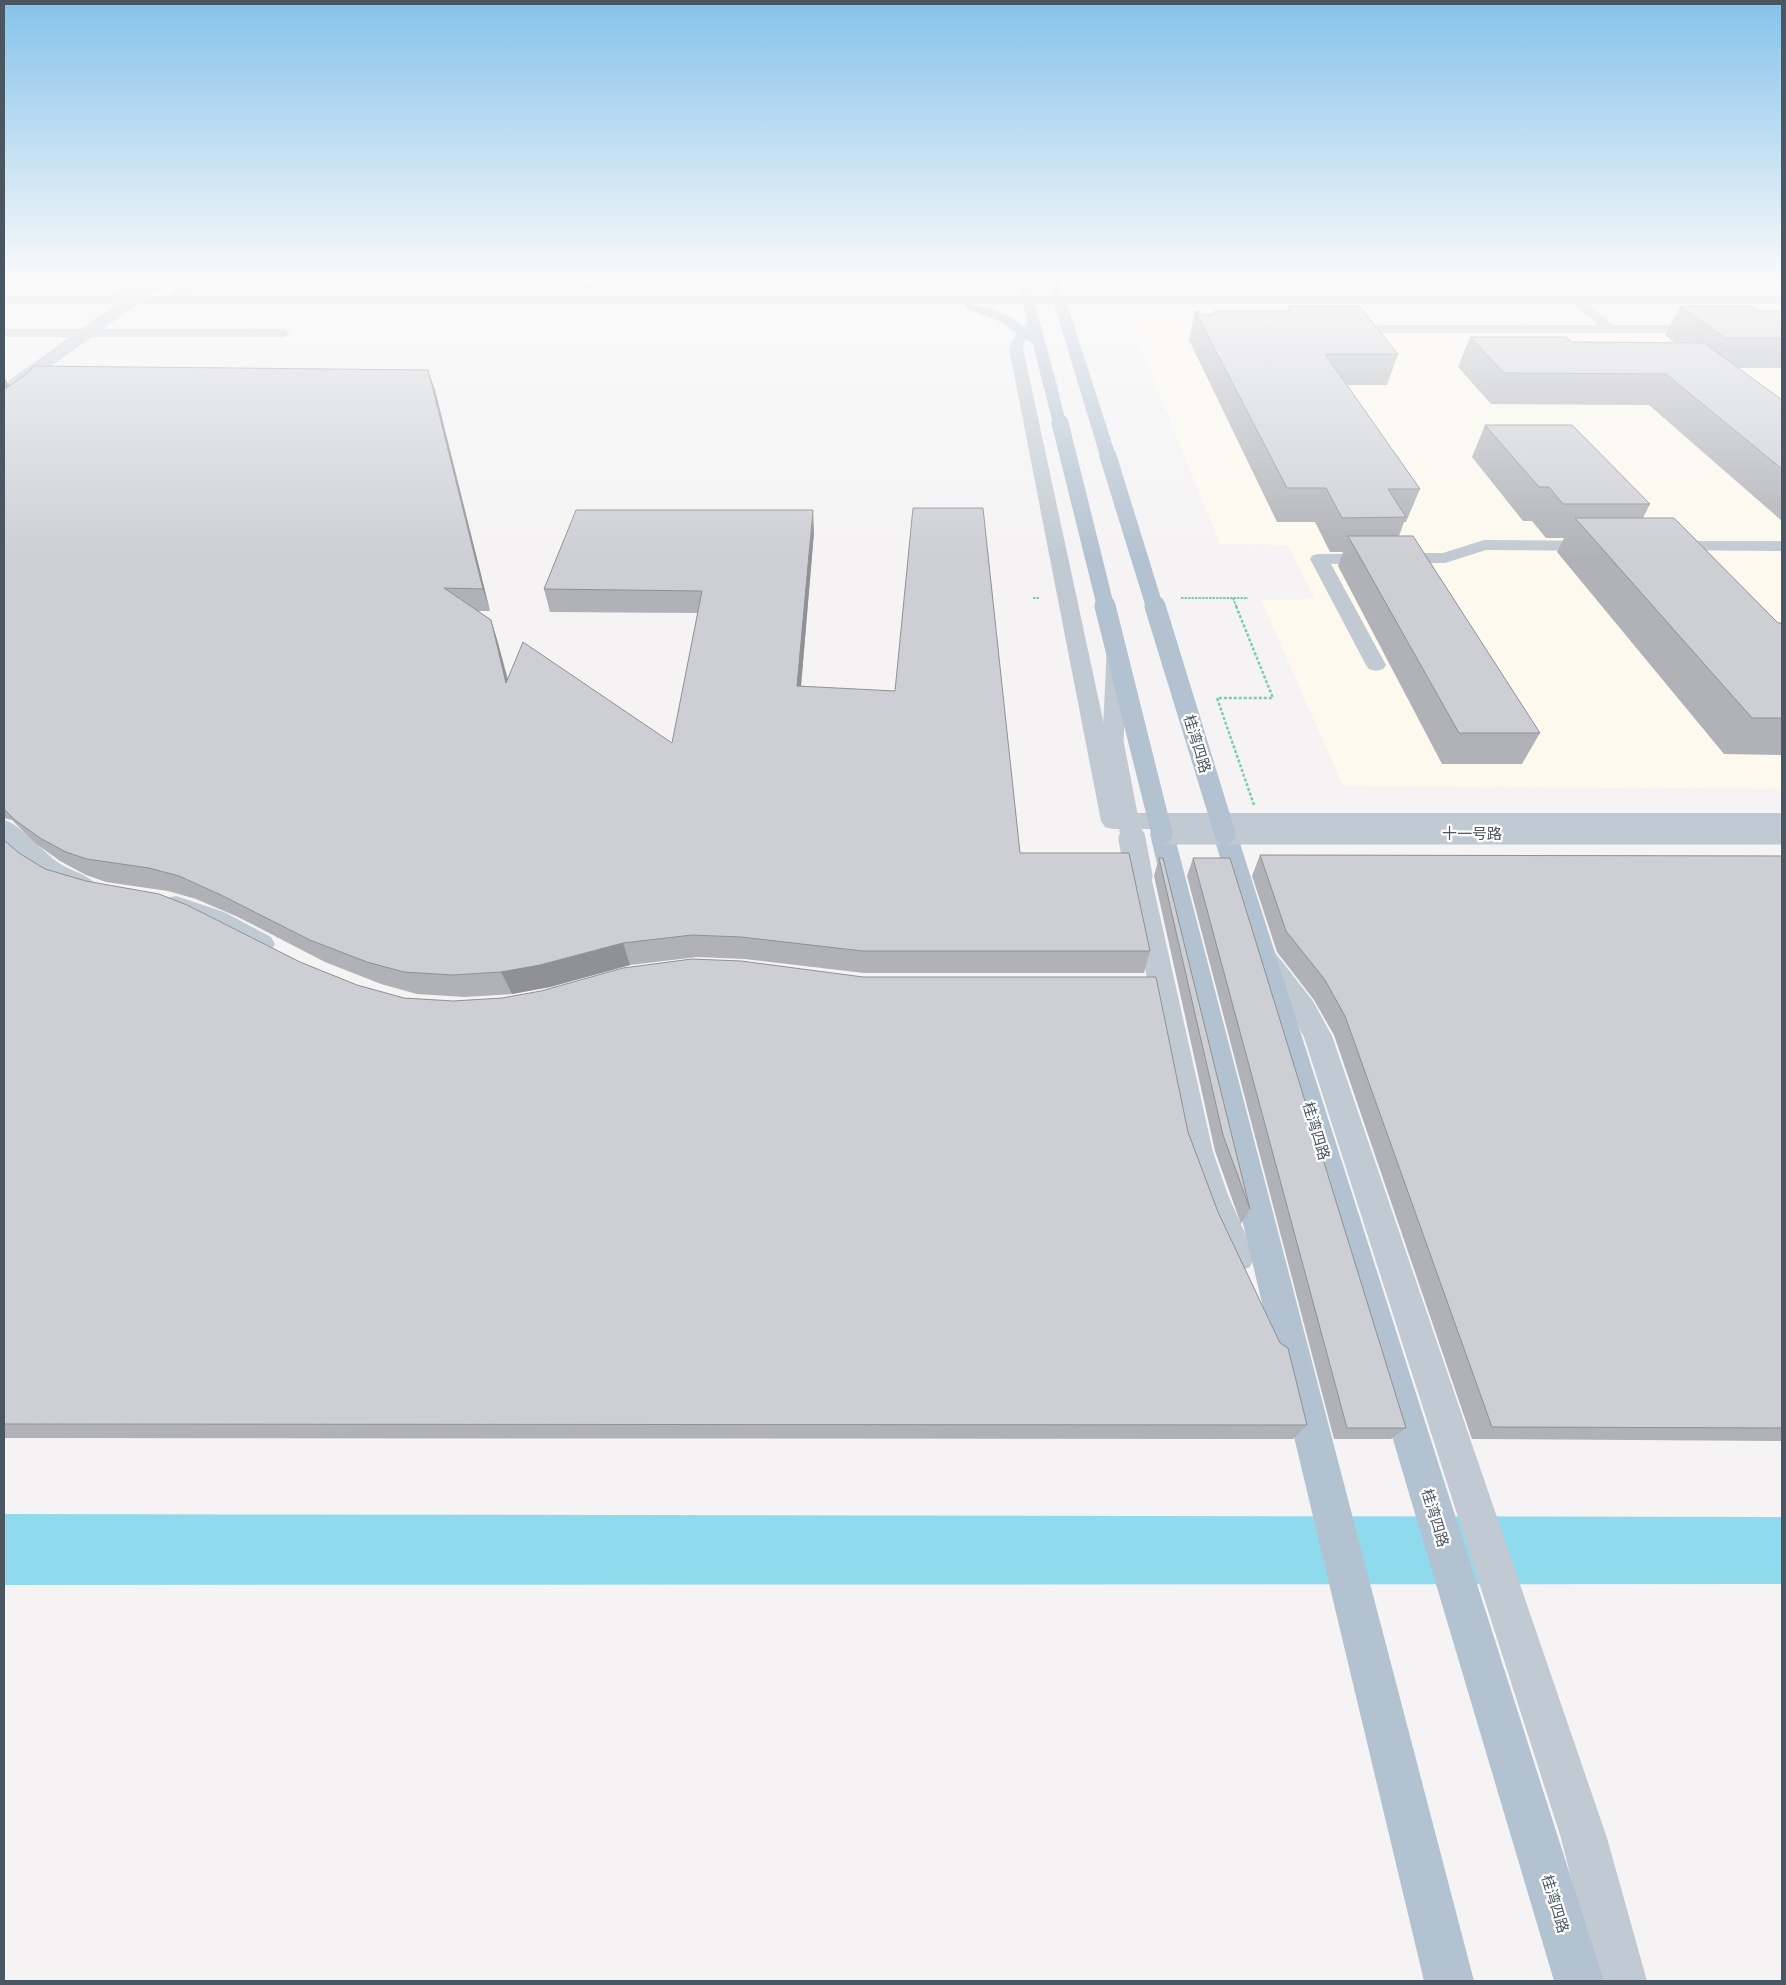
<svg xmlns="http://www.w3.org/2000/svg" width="1786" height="1985" viewBox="0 0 1786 1985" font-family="'Roboto Condensed','Noto Sans SC',sans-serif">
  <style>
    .commercial { fill: #fdf9ef }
    .water { fill: #90daee }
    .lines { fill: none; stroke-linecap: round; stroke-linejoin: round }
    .path-far1 { stroke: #7ad0a6; stroke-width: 2; stroke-dasharray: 2.5 1; stroke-linecap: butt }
    .path { stroke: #7ad0a6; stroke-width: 2.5; stroke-dasharray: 3 2; stroke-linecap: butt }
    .minor { fill: #c1cad2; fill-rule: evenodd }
    .major { fill: #b3c2d1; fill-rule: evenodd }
    .path-bridge { stroke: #7ad0a6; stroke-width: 2.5; stroke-dasharray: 3 2; stroke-linecap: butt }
    .minor-bridge-far2 { stroke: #c1cad2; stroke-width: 13 }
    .minor-bridge-far1 { stroke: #c1cad2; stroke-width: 21 }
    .minor-bridge { stroke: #c1cad2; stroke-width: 27 }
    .major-bridge-far2 { stroke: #b3c2d1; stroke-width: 13 }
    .major-bridge-far1 { stroke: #b3c2d1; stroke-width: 17 }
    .major-bridge { stroke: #b3c2d1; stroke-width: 21 }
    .wall { fill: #b0b2b7 }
    .shaded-wall { fill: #909195 }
    .building { fill: #cdcfd5; stroke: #909195 }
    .labels { text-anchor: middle; stroke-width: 4.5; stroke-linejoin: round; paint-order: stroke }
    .street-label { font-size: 15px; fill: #4a5661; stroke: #fff }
  </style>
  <rect width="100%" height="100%" fill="#f5f3f3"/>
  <path class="commercial" d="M 1129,319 L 1782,319 L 1782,789 L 1343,786 L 1261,600 L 1315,599 L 1288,545 L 1220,544 Z"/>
  <path class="water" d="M 4,1514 L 1782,1517 L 1782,1584 L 4,1585 Z"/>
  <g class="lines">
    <g class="path-far1">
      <path d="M 1033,598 L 1040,598"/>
      <path d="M 1181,598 L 1248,598"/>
      <path d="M 1233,598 L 1237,608"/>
    </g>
    <path class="path" d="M 1236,606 L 1273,698"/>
    <g class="minor">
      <path d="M 133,280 L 147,280 L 115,304 L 107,304 L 105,301 L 107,298 Z"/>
      <path d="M 192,280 L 205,280 L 175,304 L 167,304 L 165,301 L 167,298 Z"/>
      <path d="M 589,280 L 601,280 L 595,290 L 591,291 L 585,287 Z"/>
      <path d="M 1574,295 L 1578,296 L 1613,325 L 1782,325 L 1782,333 L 1341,333 L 1335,329 L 1341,325 L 1598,325 L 1570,302 L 1568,299 L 1570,296 Z"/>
      <path d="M 1034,321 L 1040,325 L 1025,339 L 1023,348 L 1123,813 L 1782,813 L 1782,829 L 1113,829 L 1105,827 L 1101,821 L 1009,348 C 1013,337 1022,324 1034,321 Z"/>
      <path d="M 4,329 L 284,329 L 290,333 L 284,337 L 4,337 Z"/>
      <path d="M 1484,540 L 1598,541 L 1604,542 L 1607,546 L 1604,550 L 1598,551 L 1486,550 L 1445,563 L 1331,564 L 1386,665 L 1383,669 L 1376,671 L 1369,669 L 1366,665 L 1310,559 L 1313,555 L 1319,554 L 1443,553 Z"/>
      <path d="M 1664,541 L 1782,541 L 1782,551 L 1658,550 L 1655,546 L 1658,542 Z"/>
      <path d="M 4,820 C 20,824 43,852 59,863 C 70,871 91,875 98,887 L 94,893 C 64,902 23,862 4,843 Z"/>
      <path d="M 1139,867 L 1148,870 L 1151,876 L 1213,1152 L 1228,1195 L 1255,1256 L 1250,1267 L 1238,1272 L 1226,1267 L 1196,1195 L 1181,1152 L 1127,876 L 1130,870 Z"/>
      <path d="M 176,896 L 224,912 L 271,937 L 275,944 L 271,951 L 262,954 L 253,951 L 206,926 L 167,912 L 163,905 L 167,898 Z"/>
      <path d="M 1264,947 L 1273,950 L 1313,1001 L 1332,1036 L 1607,1838 L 1647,1981 L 1597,1981 L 1561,1838 L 1304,1037 L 1293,1017 L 1251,957 L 1255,950 Z"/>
    </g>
    <g class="major">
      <path d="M 1017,280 L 1029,280 L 1033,296 L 1052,296 L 1047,280 L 1059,280 L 1064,296 L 1782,296 L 1782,304 L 1067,304 L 1116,456 L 1114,459 L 1102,459 L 1100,456 L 1054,304 L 1035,304 L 1058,389 L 1056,392 L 1046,392 L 1044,389 L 1033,344 L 999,321 L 966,309 L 964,306 L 965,304 L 4,304 L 4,296 L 1021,296 ZM 975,304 L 1023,304 L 1029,330 L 1007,315 Z"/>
      <path d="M 1162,826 L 1170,828 L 1174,834 L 1474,1981 L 1424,1981 L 1150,834 L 1154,828 Z"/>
      <path d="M 1225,826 L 1233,828 L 1237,834 L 1604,1981 L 1554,1981 L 1213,834 L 1217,828 Z"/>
    </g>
    <path class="path-bridge" d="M 1254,805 L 1217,698 L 1273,698"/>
    <path class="minor-bridge-far2" d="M 14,385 L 160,280"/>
    <g class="minor-bridge-far1">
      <path d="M 1117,654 L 1113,742 L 1132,840"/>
      <path d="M 1162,834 L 1782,834"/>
    </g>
    <path class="minor-bridge" d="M 1132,839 L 1139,876"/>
    <path class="major-bridge-far2" d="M 1051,389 L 1060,425"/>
    <g class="major-bridge-far1">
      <path d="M 1060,423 L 1106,608"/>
      <path d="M 1108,456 L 1155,608"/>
    </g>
    <g class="major-bridge">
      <path d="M 1105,606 L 1162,834"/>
      <path d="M 1155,606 L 1225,834"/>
    </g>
  </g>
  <g class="wall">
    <path d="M 1289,306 L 1398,354 L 1387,385 L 1347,385 L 1420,489 L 1406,522 L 1404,522 L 1399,536 L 1540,733 L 1522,764 L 1442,764 L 1338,566 L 1343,552 L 1330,552 L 1315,522 L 1277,522 L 1189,340 L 1195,311 L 1201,315 L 1211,315 L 1287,311 Z"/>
    <path d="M 1680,306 L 1759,311 L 1782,311 L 1782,368 L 1738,368 L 1782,400 L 1782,521 L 1649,405 L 1491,404 L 1458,367 L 1470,337 L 1572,342 L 1675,343 L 1665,335 Z"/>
    <path d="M 4,377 L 9,386 L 435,390 L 490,611 L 477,611 L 491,620 L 498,643 L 508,679 L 672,743 L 698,613 L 550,612 L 544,589 L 814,532 L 801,686 L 1150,951 L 1144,973 L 864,973 L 745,959 L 697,957 L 630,965 L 550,987 L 512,994 L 465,997 L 417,994 L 381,984 L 325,962 L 238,917 L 196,899 L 168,891 L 106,882 L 86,875 L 60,861 L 35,843 L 12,820 L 4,818 L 4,819 Z"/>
    <path d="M 1485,425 L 1650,504 L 1643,518 L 1778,623 L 1782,623 L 1782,755 L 1724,754 L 1557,552 L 1564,538 L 1546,538 L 1532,521 L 1523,521 L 1472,457 Z"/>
    <path d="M 4,840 L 19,853 L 45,869 L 300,962 L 357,985 L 404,998 L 1188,1132 L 1218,1212 L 1307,1425 L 1293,1439 L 4,1438 Z"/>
    <path d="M 1260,855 L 1782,856 L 1782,1441 L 1472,1439 L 1334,1035 L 1314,1000 L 1277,952 L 1252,876 Z"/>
    <path d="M 1159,858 L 1250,1209 L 1241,1224 L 1215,1151 L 1154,876 Z"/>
    <path d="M 1193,858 L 1406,1428 L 1391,1439 L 1334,1439 L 1187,876 Z"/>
  </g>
  <g class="shaded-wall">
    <path d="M 428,370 L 435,390 L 490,611 L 483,589 Z"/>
    <path d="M 4,377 L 14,393 L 4,402 Z"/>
    <path d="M 813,510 L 814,532 L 799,709 L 797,686 Z"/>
    <path d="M 491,620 L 498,643 L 514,706 L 506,683 Z"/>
    <path d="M 623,943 L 630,965 L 550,987 L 512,994 L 501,972 Z"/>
  </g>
  <g class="building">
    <path d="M 1289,306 L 1359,306 L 1398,354 L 1325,354 L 1420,489 L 1388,489 L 1406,517 L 1342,518 L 1326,488 L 1287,488 L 1195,311 L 1199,311 L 1201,315 L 1211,315 L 1215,311 L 1292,311 Z"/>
    <path d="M 1680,306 L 1751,306 L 1759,311 L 1782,311 L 1782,338 L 1725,338 Z"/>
    <path d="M 1470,337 L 1566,337 L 1572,342 L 1704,343 L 1782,400 L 1782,469 L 1666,374 L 1504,373 Z"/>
    <path d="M 33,366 L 428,370 L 483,589 L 444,588 L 491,620 L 506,683 L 523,642 L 672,743 L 702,591 L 544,589 L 576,510 L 813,510 L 797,686 L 895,691 L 913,508 L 983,508 L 1020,853 L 1129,853 L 1150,951 L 863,951 L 741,937 L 692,935 L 623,943 L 540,965 L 501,972 L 453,975 L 404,972 L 367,962 L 310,940 L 221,895 L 179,876 L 149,868 L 87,859 L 66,852 L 40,838 L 15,820 L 4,809 L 4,390 L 30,371 Z"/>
    <path d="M 1485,425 L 1572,425 L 1650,504 L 1563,504 L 1549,487 L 1539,487 Z"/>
    <path d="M 1575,518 L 1674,518 L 1778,623 L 1782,623 L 1782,718 L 1752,718 Z"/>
    <path d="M 1348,536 L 1413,536 L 1540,733 L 1459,733 Z"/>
    <path d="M 4,840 L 19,853 L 45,869 L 86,881 L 159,894 L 187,905 L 300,962 L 357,985 L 404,998 L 453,1001 L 502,998 L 541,991 L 623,968 L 692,959 L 741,961 L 863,977 L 1156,977 L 1188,1132 L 1218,1212 L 1280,1343 L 1288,1348 L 1307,1425 L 4,1424 Z"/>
    <path d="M 1260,855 L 1782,856 L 1782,1428 L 1492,1427 L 1345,1016 L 1325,980 L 1286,931 Z"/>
    <path d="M 1159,858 L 1163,858 L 1250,1209 L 1223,1135 Z"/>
    <path d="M 1193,858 L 1230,858 L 1406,1428 L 1347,1428 Z"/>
  </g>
  <linearGradient id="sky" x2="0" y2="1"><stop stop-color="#85c3ea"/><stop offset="0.5" stop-color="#fafafa"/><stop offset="1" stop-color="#fafafa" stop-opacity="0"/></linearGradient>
  <rect width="1786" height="558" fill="url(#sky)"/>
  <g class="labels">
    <g class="street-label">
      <text transform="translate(1197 744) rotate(73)" y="5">桂湾四路</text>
      <text x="1472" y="839">十一号路</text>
      <text transform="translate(1316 1131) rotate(73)" y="5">桂湾四路</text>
      <text transform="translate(1435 1518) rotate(73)" y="5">桂湾四路</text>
      <text transform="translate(1555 1904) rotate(73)" y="5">桂湾四路</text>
    </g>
  </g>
  <rect width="1786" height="1985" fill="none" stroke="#4a5661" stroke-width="10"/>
</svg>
